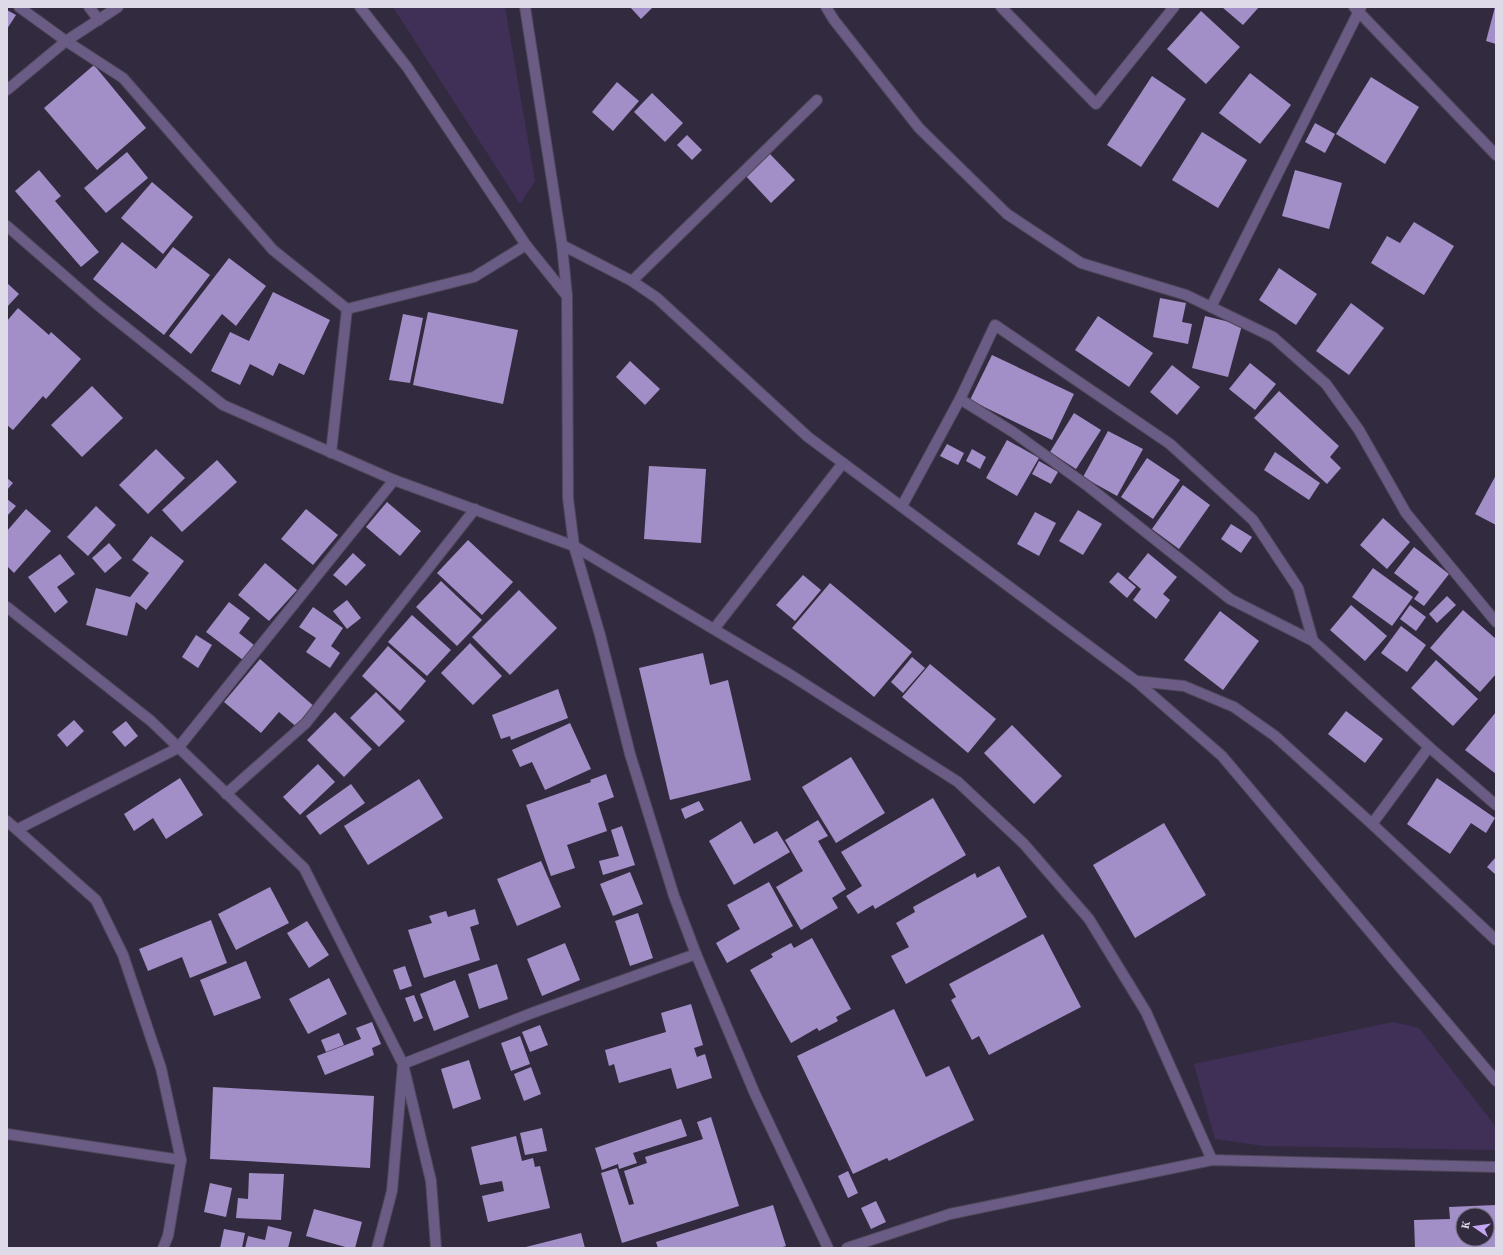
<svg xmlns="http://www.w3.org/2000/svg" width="1503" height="1255" viewBox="0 0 1503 1255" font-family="'Source Serif 4',serif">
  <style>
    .green { fill: #403058 }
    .building { fill: #a38fc7; fill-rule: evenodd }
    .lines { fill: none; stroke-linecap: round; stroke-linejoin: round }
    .service-casing { stroke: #4e475a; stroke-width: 12 }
    .minor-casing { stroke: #4e475a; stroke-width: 12 }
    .tertiary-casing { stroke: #4e475a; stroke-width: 12 }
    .service { stroke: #6a5c84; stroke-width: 10 }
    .minor { stroke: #6a5c84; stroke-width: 10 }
    .tertiary { stroke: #6a5c84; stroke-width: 10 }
  </style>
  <rect width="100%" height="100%" fill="#322b3f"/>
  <g class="green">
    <path d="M 393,7 L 505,7 L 535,181 L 520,204 Z"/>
    <path d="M 1393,1022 L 1419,1028 L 1496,1127 L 1496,1150 L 1264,1146 L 1215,1139 L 1194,1064 Z"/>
  </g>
  <g class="building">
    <path d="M 630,7 L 653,7 L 641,19 Z"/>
    <path d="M 1222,7 L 1259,7 L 1243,25 Z"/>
    <path d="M 1495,7 L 1496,7 L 1496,44 L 1486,41 Z"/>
    <path d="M 7,10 L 16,15 L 7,29 Z"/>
    <path d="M 1201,11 L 1240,47 L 1206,84 L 1167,49 Z"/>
    <path d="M 94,65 L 146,128 L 97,170 L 44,108 Z"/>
    <path d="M 1250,73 L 1291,105 L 1260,144 L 1219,113 Z"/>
    <path d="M 1152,76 L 1186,99 L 1141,167 L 1107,145 Z"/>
    <path d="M 1371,77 L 1419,107 L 1385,164 L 1336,134 Z"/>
    <path d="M 617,82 L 639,101 L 613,131 L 592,112 Z"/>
    <path d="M 652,93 L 683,123 L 665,142 L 634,112 Z"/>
    <path d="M 1315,123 L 1335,134 L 1325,153 L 1305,142 Z"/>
    <path d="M 1202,132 L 1247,160 L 1218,208 L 1172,180 Z"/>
    <path d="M 687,135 L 702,150 L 692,160 L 677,145 Z"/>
    <path d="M 127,152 L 148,178 L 106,213 L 84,188 Z"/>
    <path d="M 769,153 L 795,180 L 771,203 L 745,175 Z"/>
    <path d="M 39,170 L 61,196 L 55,201 L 99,252 L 81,267 L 15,191 Z"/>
    <path d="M 1295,170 L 1342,183 L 1329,229 L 1282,216 Z"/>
    <path d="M 152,182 L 193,217 L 163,254 L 121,218 Z"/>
    <path d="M 1414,222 L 1454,246 L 1424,295 L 1371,263 L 1387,236 L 1400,243 Z"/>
    <path d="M 122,242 L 156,269 L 173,247 L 210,275 L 164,335 L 93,279 Z"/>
    <path d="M 229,258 L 266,286 L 236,326 L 222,314 L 191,354 L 169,336 Z"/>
    <path d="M 1279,268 L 1317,294 L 1296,325 L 1259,300 Z"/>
    <path d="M 7,283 L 19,294 L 7,307 Z"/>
    <path d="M 273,292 L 330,320 L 304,375 L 279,363 L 273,376 L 250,364 L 240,385 L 211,371 L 230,332 L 249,341 Z"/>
    <path d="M 1160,298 L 1186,303 L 1182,322 L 1192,324 L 1188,344 L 1153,337 Z"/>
    <path d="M 1351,303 L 1384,328 L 1349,375 L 1316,351 Z"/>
    <path d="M 18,308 L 49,335 L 51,332 L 81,359 L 46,399 L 43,396 L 13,430 L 7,425 L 7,321 Z"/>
    <path d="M 428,312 L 518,330 L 503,404 L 413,385 Z"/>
    <path d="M 403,314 L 423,318 L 410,383 L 389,380 Z"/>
    <path d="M 1098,316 L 1153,353 L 1129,387 L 1075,350 Z"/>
    <path d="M 1205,316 L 1242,325 L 1228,377 L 1192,368 Z"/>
    <path d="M 992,355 L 1074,394 L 1052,440 L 970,400 Z"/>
    <path d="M 630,361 L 660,389 L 645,405 L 616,377 Z"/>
    <path d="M 1250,363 L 1276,384 L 1255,410 L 1229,389 Z"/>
    <path d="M 1172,365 L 1200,387 L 1177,415 L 1150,392 Z"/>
    <path d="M 92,386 L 123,418 L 82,457 L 51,425 Z"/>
    <path d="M 1279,391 L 1339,446 L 1330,457 L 1341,468 L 1327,484 L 1254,418 Z"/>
    <path d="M 1074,413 L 1101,430 L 1076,469 L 1050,452 Z"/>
    <path d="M 1108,431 L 1143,449 L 1117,496 L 1083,477 Z"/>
    <path d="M 1007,440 L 1039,458 L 1017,496 L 986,478 Z"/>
    <path d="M 947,444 L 964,453 L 958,465 L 940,456 Z"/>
    <path d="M 156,449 L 185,478 L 148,514 L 119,485 Z"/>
    <path d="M 972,449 L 986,457 L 980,469 L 966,461 Z"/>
    <path d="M 1275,452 L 1320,483 L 1309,500 L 1264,470 Z"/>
    <path d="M 1147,458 L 1180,480 L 1153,519 L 1121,497 Z"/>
    <path d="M 217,460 L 237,482 L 182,532 L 162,510 Z"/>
    <path d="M 1039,461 L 1058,472 L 1051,484 L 1032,474 Z"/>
    <path d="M 649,466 L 706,469 L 701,543 L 644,539 Z"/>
    <path d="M 1496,475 L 1496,525 L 1475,514 Z"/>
    <path d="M 7,478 L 13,483 L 7,490 Z"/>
    <path d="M 1183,485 L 1210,505 L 1179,549 L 1152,529 Z"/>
    <path d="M 7,499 L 16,506 L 7,516 Z"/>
    <path d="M 387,502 L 421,531 L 400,556 L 366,527 Z"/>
    <path d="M 96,506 L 116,525 L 88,556 L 67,537 Z"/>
    <path d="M 26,509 L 51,531 L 14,573 L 7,566 L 7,531 Z"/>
    <path d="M 306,509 L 338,535 L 313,565 L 281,539 Z"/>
    <path d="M 1078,510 L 1102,524 L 1083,555 L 1059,541 Z"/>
    <path d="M 1035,512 L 1056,523 L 1039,556 L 1017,544 Z"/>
    <path d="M 1383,518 L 1410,542 L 1387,569 L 1360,545 Z"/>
    <path d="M 1231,524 L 1252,537 L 1241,553 L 1221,539 Z"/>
    <path d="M 151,536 L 184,561 L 146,610 L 136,602 L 127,636 L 86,625 L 96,588 L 130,597 L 149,573 L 132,560 Z"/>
    <path d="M 468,540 L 513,582 L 482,615 L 437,573 Z"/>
    <path d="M 109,543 L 122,558 L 105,573 L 92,558 Z"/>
    <path d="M 1414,547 L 1449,574 L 1424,606 L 1414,599 L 1419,592 L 1394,573 Z"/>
    <path d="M 353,553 L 366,565 L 346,586 L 333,575 Z"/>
    <path d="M 1148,553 L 1177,577 L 1163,594 L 1170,600 L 1156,619 L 1133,600 L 1141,589 L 1128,578 Z"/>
    <path d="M 60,554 L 75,574 L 57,587 L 68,602 L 55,613 L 28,577 Z"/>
    <path d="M 265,563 L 297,590 L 269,621 L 238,595 Z"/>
    <path d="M 1373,568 L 1413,597 L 1392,626 L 1352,597 Z"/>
    <path d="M 1118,572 L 1136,587 L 1127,598 L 1109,582 Z"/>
    <path d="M 803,575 L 821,590 L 795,621 L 776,605 Z"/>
    <path d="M 441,581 L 482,620 L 457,646 L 416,607 Z"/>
    <path d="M 830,583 L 912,652 L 874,697 L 792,628 Z"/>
    <path d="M 519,590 L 557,628 L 510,675 L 472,637 Z"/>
    <path d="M 1447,596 L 1456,605 L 1437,623 L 1429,614 Z"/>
    <path d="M 347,600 L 361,618 L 347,629 L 333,611 Z"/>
    <path d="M 229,602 L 250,618 L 239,633 L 254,645 L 243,660 L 206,632 Z"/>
    <path d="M 1351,605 L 1387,636 L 1365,661 L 1330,630 Z"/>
    <path d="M 1410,605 L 1426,617 L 1416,631 L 1400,619 Z"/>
    <path d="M 313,607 L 343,628 L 331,646 L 340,653 L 330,668 L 306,652 L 316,638 L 299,627 Z"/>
    <path d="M 1463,610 L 1496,639 L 1496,674 L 1480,692 L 1430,648 Z"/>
    <path d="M 1220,611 L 1259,641 L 1223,690 L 1184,660 Z"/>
    <path d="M 412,615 L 451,650 L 427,676 L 388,642 Z"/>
    <path d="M 1401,626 L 1426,645 L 1407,672 L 1381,653 Z"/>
    <path d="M 196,635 L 212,645 L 198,668 L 182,657 Z"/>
    <path d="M 470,643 L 502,676 L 473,705 L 441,673 Z"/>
    <path d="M 388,646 L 426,681 L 400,711 L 362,676 Z"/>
    <path d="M 703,653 L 710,685 L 728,680 L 751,780 L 670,800 L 639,668 Z"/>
    <path d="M 912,657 L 925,668 L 903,693 L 891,682 Z"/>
    <path d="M 260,659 L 316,708 L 299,729 L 279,712 L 261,733 L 224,702 Z"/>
    <path d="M 1436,660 L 1478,699 L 1453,726 L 1411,688 Z"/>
    <path d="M 930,664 L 996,719 L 968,753 L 902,697 Z"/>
    <path d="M 558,689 L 568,718 L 511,740 L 510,736 L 501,739 L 492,715 Z"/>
    <path d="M 376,692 L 405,721 L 379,747 L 350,718 Z"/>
    <path d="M 1346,711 L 1383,739 L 1365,763 L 1328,734 Z"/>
    <path d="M 335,712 L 372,749 L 344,777 L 307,740 Z"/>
    <path d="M 1496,712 L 1496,774 L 1465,750 Z"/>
    <path d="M 74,720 L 84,731 L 67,747 L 57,735 Z"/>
    <path d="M 126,721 L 138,736 L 125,747 L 112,732 Z"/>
    <path d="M 570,723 L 591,769 L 545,790 L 532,762 L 520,767 L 512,750 Z"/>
    <path d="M 1012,725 L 1062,776 L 1034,804 L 984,753 Z"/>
    <path d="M 851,757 L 885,813 L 836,843 L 802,787 Z"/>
    <path d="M 318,764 L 335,782 L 300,815 L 283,797 Z"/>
    <path d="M 606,774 L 614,797 L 598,803 L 607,831 L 567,845 L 575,868 L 551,876 L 526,805 L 591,782 L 590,780 Z"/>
    <path d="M 180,778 L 203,815 L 166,839 L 153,818 L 134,831 L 124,814 Z"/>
    <path d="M 1437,778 L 1495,818 L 1486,833 L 1471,823 L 1450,854 L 1407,824 Z"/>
    <path d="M 419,779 L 443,818 L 368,865 L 344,826 Z"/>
    <path d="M 351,784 L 365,803 L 320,835 L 306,816 Z"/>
    <path d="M 933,798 L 966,855 L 875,909 L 873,905 L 858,914 L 846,896 L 862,886 L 841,852 Z"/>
    <path d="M 699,801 L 704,810 L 685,819 L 681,809 Z"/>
    <path d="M 818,820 L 828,836 L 818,841 L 846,889 L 832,898 L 838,908 L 801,930 L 776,887 L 803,871 L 785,840 Z"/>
    <path d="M 741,821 L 754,844 L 777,831 L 790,852 L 734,885 L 709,841 Z"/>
    <path d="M 1164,823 L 1206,895 L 1135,938 L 1093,865 Z"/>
    <path d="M 622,826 L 635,865 L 603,875 L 599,861 L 619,856 L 611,830 Z"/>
    <path d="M 1496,857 L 1496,875 L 1487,867 Z"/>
    <path d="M 541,861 L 561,907 L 517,926 L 497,879 Z"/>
    <path d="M 999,866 L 1027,917 L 906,984 L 891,956 L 909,947 L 896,923 L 915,912 L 913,907 L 975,873 L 977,878 Z"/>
    <path d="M 630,872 L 643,904 L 613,916 L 600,884 Z"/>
    <path d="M 769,882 L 793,926 L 727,963 L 716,943 L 740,929 L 727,905 Z"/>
    <path d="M 270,887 L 289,923 L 236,950 L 218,914 Z"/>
    <path d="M 475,909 L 479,924 L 470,927 L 480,960 L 424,978 L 408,930 L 432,923 L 429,916 L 446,911 L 448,917 Z"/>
    <path d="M 638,913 L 653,958 L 630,966 L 615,921 Z"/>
    <path d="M 211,920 L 227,963 L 190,978 L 182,957 L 148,971 L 139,949 Z"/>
    <path d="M 307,921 L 329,955 L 309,968 L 287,933 Z"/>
    <path d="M 1043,934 L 1081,1007 L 989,1055 L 979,1036 L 972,1040 L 951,1000 L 956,997 L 949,984 Z"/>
    <path d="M 812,938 L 851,1009 L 836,1017 L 838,1021 L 819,1031 L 817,1028 L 791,1043 L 750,970 L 773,957 L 771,954 L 791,943 L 794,948 Z"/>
    <path d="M 565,943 L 580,980 L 542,996 L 527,959 Z"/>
    <path d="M 246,961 L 261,998 L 214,1016 L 200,980 Z"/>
    <path d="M 497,964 L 508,999 L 479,1009 L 468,974 Z"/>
    <path d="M 405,966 L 412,986 L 400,990 L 393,970 Z"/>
    <path d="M 329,978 L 347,1014 L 308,1034 L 289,999 Z"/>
    <path d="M 455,980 L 469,1017 L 434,1031 L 420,994 Z"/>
    <path d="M 414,995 L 423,1018 L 414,1022 L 405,998 Z"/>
    <path d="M 691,1004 L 703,1045 L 694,1048 L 697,1057 L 705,1054 L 712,1078 L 677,1089 L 671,1068 L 619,1083 L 614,1064 L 609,1066 L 605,1050 L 666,1032 L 661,1013 Z"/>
    <path d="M 894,1009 L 926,1077 L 949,1066 L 974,1120 L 889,1161 L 887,1158 L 853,1174 L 797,1056 Z"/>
    <path d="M 372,1022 L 381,1044 L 372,1048 L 374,1055 L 325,1075 L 317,1056 L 361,1039 L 356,1028 Z"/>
    <path d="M 540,1025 L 548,1045 L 530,1052 L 522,1032 Z"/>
    <path d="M 339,1033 L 344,1045 L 326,1052 L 321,1040 Z"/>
    <path d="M 520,1036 L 530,1064 L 511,1071 L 501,1043 Z"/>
    <path d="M 469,1060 L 481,1099 L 453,1109 L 441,1069 Z"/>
    <path d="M 531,1067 L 541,1094 L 524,1101 L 514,1074 Z"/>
    <path d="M 213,1087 L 374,1096 L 370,1168 L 210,1159 Z"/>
    <path d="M 711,1117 L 739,1206 L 622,1243 L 601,1173 L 617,1168 L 629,1205 L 634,1204 L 624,1171 L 647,1163 L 645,1157 L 703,1139 L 697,1122 Z"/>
    <path d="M 681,1119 L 687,1136 L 633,1153 L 637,1163 L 619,1169 L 618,1164 L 602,1170 L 595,1148 Z"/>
    <path d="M 542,1128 L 547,1151 L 525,1155 L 520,1133 Z"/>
    <path d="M 516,1136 L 522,1161 L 533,1158 L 535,1167 L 540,1166 L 550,1208 L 488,1222 L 482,1196 L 504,1191 L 502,1181 L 480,1185 L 471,1147 Z"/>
    <path d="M 848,1171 L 858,1193 L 848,1198 L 838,1176 Z"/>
    <path d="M 249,1173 L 284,1174 L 281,1220 L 236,1218 L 238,1198 L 248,1199 Z"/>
    <path d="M 210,1183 L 232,1188 L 226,1217 L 204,1212 Z"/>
    <path d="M 876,1201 L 886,1222 L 871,1229 L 861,1208 Z"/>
    <path d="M 773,1205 L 786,1246 L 779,1248 L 658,1248 L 656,1242 Z"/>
    <path d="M 1496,1205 L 1496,1248 L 1415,1248 L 1414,1220 L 1450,1219 L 1449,1207 ZM 1463,1215 L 1487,1215 L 1487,1239 L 1463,1239 Z"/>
    <path d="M 314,1209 L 362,1222 L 355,1248 L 349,1248 L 306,1236 Z"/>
    <path d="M 268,1226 L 292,1232 L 288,1248 L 245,1248 L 248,1236 L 265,1240 Z"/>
    <path d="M 224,1229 L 245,1233 L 242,1248 L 220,1248 Z"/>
    <path d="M 581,1233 L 585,1248 L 526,1248 L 526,1247 Z"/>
  </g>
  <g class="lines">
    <g class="service-casing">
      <g id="service">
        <path d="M 89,7 L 99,20"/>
        <path d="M 632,281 L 817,100"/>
        <path d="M 18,829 L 178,748"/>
        <path d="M 7,1134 L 181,1160"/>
      </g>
    </g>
    <g class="minor-casing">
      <g id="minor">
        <path d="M 19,7 L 66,41 L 123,78 L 273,250 L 347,309 L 474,277 L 526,245"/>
        <path d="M 826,7 L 834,20 L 919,128 L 1007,214 L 1081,263 L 1186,295 L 1273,337 L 1326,384 L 1359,430 L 1406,513 L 1496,622"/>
        <path d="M 1001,7 L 1096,104 L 1174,7"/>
        <path d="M 1354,7 L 1496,155"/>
        <path d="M 7,90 L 66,41 L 118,7"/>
        <path d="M 7,226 L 99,306 L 223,405 L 394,480 L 574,546 L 789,674 L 958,782 L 1024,844 L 1089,919 L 1146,1012 L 1212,1160"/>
        <path d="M 1211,307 L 1361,7"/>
        <path d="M 960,399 L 1013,432 L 1089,487 L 1230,599 L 1313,641 L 1429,747 L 1496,805"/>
        <path d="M 331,453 L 347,309"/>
        <path d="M 902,506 L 960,399 L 995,325 L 1170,444 L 1253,520 L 1298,588 L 1313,641"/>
        <path d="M 7,607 L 151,721 L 304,868 L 403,1064 L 392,1191 L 377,1248"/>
        <path d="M 714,629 L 843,463"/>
        <path d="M 1136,681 L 1184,686 L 1234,707 L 1275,736 L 1372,824 L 1496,940"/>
        <path d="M 178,748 L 394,480"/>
        <path d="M 226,794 L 306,723 L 475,509"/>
        <path d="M 7,821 L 96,900 L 123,955 L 161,1068 L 181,1160 L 168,1236 L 163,1248"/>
        <path d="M 1372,824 L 1429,747"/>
        <path d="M 436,1248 L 431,1181 L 403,1064 L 532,1013 L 696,954"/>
        <path d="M 847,1248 L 950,1214 L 1212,1160 L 1496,1167"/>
      </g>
    </g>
    <g class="tertiary-casing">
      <g id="tertiary">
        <path d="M 360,7 L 407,67 L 526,245 L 567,296"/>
        <path d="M 525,7 L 562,245 L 567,296 L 568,498 L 574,546 L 600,635 L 630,754 L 674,896 L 696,954 L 755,1094 L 828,1248"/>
        <path d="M 562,245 L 632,281 L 657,298 L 808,437 L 1136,681 L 1222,756 L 1496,1081"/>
      </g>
    </g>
    <use href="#service" class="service"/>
    <use href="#minor" class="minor"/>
    <use href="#tertiary" class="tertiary"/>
  </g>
  <rect width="1503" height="1255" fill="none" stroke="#dedae7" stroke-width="16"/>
  <g transform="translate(1475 1227) rotate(283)"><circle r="19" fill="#322b3f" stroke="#777182"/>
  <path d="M0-3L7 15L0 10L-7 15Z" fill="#c3a7f2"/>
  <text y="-6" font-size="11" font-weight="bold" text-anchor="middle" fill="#dedae7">K</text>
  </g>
</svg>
